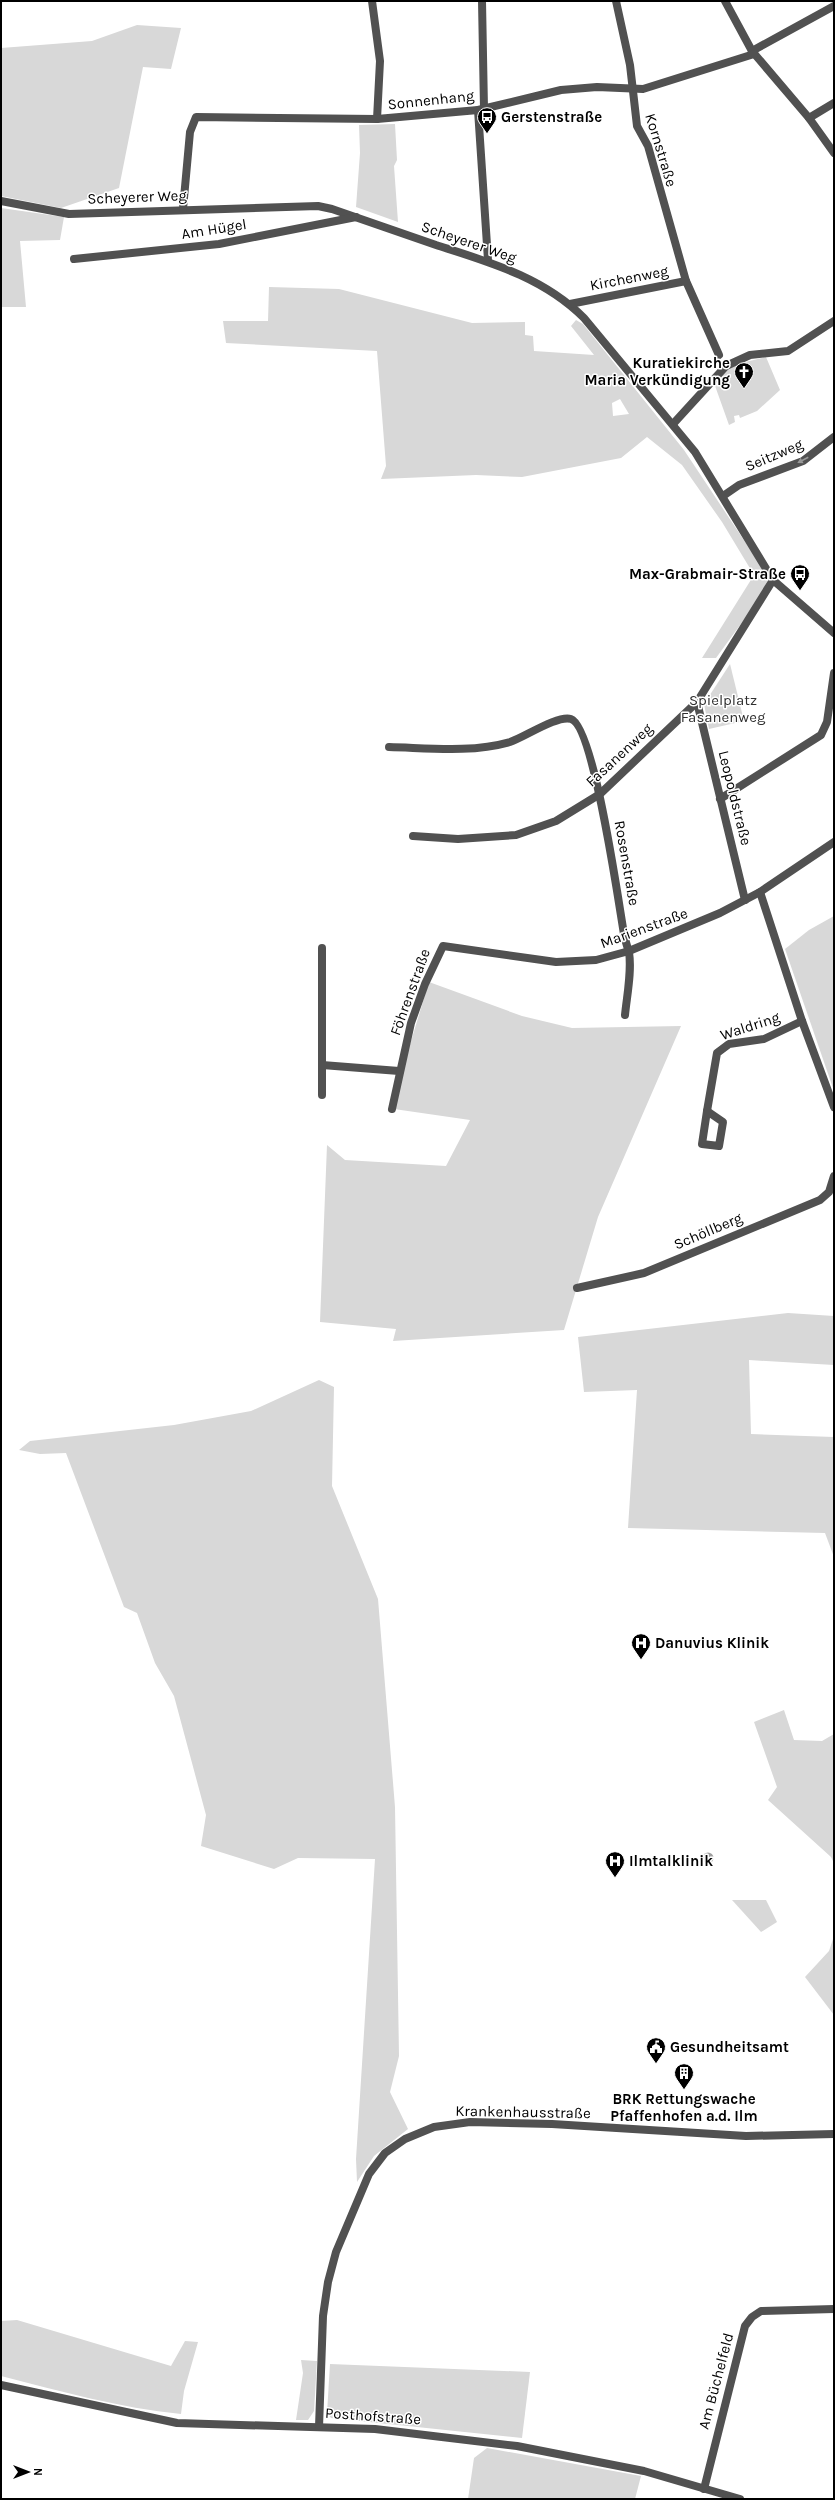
<svg xmlns="http://www.w3.org/2000/svg" width="835" height="2500" viewBox="0 0 835 2500" font-family="Karla,sans-serif">
  <style>
    .green { fill: #d8d8d8; fill-rule: evenodd }
    .water { fill: #9f9f9f }
    .lines { fill: none; stroke-linecap: round; stroke-linejoin: round }
    .street { stroke: #515151; stroke-width: 8 }
    .oneway { fill: #979797 }
    .labels { text-anchor: middle; stroke-width: 3; stroke-linejoin: round; paint-order: stroke }
    .street-label { font-size: 15px; fill: #000; stroke: #fff }
    .poi-label { font-size: 15px; font-weight: bold; fill: #000; stroke: #fff; text-anchor: start }
    .park-label { font-size: 15px; fill: #2f2f2f; stroke: #fff }
  </style>
  <rect width="100%" height="100%" fill="#fff"/>
  <g class="green">
    <path d="M 137,25 L 181,28 L 171,69 L 143,67 L 119,188 L 61,208 L 1,196 L 1,48 L 92,41 Z"/>
    <path d="M 395,124 L 397,160 L 394,166 L 398,222 L 356,207 L 360,153 L 359,125 Z"/>
    <path d="M 1,208 L 64,217 L 60,240 L 20,241 L 26,307 L 1,307 Z"/>
    <path d="M 269,287 L 339,289 L 472,323 L 525,322 L 525,335 L 533,336 L 534,351 L 594,355 L 571,326 L 576,320 L 583,324 L 684,450 L 769,578 L 754,606 L 716,658 L 702,658 L 754,575 L 722,522 L 682,465 L 647,437 L 621,458 L 522,477 L 476,475 L 381,479 L 386,466 L 377,351 L 226,343 L 223,321 L 268,321 ZM 620,399 L 629,414 L 613,416 L 612,403 Z"/>
    <path d="M 766,357 L 780,390 L 757,411 L 740,418 L 739,415 L 734,416 L 735,422 L 729,425 L 714,383 L 733,365 Z"/>
    <path d="M 730,664 L 744,721 L 709,729 L 704,704 Z"/>
    <path d="M 834,916 L 834,1091 L 785,949 L 809,930 Z"/>
    <path d="M 429,982 L 522,1016 L 572,1028 L 681,1026 L 598,1217 L 564,1330 L 393,1341 L 396,1329 L 320,1322 L 327,1145 L 345,1160 L 446,1166 L 470,1120 L 394,1109 L 401,1074 Z"/>
    <path d="M 788,1313 L 834,1316 L 834,1365 L 749,1360 L 751,1434 L 834,1437 L 834,1557 L 825,1533 L 628,1528 L 637,1390 L 584,1392 L 578,1337 Z"/>
    <path d="M 319,1380 L 334,1387 L 332,1486 L 378,1599 L 395,1807 L 399,2056 L 390,2092 L 408,2129 L 374,2156 L 357,2182 L 356,2159 L 375,1859 L 298,1858 L 274,1869 L 201,1846 L 206,1815 L 174,1696 L 155,1663 L 137,1613 L 124,1607 L 66,1453 L 40,1454 L 19,1450 L 30,1441 L 174,1425 L 251,1411 Z"/>
    <path d="M 784,1710 L 794,1740 L 822,1741 L 834,1734 L 834,1863 L 831,1857 L 768,1800 L 777,1787 L 754,1722 Z"/>
    <path d="M 732,1900 L 766,1900 L 777,1922 L 761,1932 Z"/>
    <path d="M 834,1936 L 834,2015 L 805,1977 L 829,1951 Z"/>
    <path d="M 17,2320 L 171,2366 L 185,2341 L 198,2342 L 184,2391 L 181,2414 C 120,2408 60,2391 1,2376 L 1,2321 Z"/>
    <path d="M 301,2360 L 317,2361 L 314,2411 L 308,2420 L 296,2420 L 303,2373 Z"/>
    <path d="M 330,2364 L 530,2372 L 522,2438 L 331,2418 L 327,2413 Z"/>
    <path d="M 487,2448 L 641,2476 L 635,2499 L 468,2499 L 474,2458 Z"/>
  </g>
  <circle class="water" cx="708" cy="1858" r="5.5"/>
  <g class="lines">
    <g class="street">
      <path d="M 372,1 L 380,61 L 377,119"/>
      <path d="M 482,1 L 484,109"/>
      <path d="M 616,1 L 630,65 L 637,126 L 648,146 L 686,281"/>
      <path d="M 725,1 L 752,51 L 809,118 L 834,153"/>
      <path d="M 752,51 L 834,6"/>
      <path d="M 478,110 L 488,260"/>
      <path d="M 809,118 L 834,103"/>
      <path d="M 1,201 L 69,214 L 318,206 L 332,209 C 367,221 401,233 436,245 C 489,262 543,277 584,318 L 695,452 L 773,580 L 834,633"/>
      <path d="M 183,209 L 190,132 L 196,117 L 377,119 L 478,110 L 561,90 L 597,87 L 643,89 L 754,54"/>
      <path d="M 74,259 L 219,244 L 356,217"/>
      <path d="M 570,304 L 686,281 L 719,355"/>
      <path d="M 673,424 L 726,366 L 750,355 L 788,351 L 834,321"/>
      <path d="M 723,496 L 739,485 L 803,461 L 834,437"/>
      <path d="M 697,702 L 745,900"/>
      <path d="M 389,747 C 429,748 471,753 510,742 C 525,737 557,715 571,719 C 594,726 619,906 624,934 C 625,940 627,946 629,952 C 632,971 627,995 625,1015"/>
      <path d="M 720,799 L 821,735 L 827,722 L 834,673"/>
      <path d="M 413,836 L 458,839 L 516,835 L 556,821 L 600,794 L 697,702 L 773,580"/>
      <path d="M 760,892 L 802,1021 L 834,1107"/>
      <path d="M 322,1065 L 399,1071"/>
      <path d="M 322,1095 L 322,948"/>
      <path d="M 392,1109 L 411,1023 L 425,984 L 443,946 L 556,962 L 596,960 L 629,951 L 720,913 L 760,892 L 834,842"/>
      <path d="M 707,1111 L 717,1053 L 729,1044 L 764,1039 L 802,1021"/>
      <path d="M 707,1111 L 723,1122 L 719,1146 L 702,1144 Z"/>
      <path d="M 577,1288 L 644,1273 L 820,1200 L 829,1192 L 834,1176"/>
      <path d="M 1,2385 L 177,2423 L 375,2429 L 517,2446 L 644,2471 L 740,2499"/>
      <path d="M 319,2427 L 323,2316 L 328,2282 L 336,2252 L 369,2174 L 385,2153 L 405,2139 L 434,2127 L 470,2122 L 552,2124 L 746,2136 L 834,2134"/>
      <path d="M 704,2489 L 745,2326 L 752,2317 L 761,2311 L 834,2309"/>
    </g>
  </g>
  <defs><path id="oneway-solid" d="M-6-.8H1V-3.2L6.5 0L1 3.2V.8H-6Z"/></defs>
  <use class="oneway" href="#oneway-solid" transform="translate(803 460) rotate(152)"/>
  <defs>
    <g id="bus-pin" transform="scale(1)"><path d="M0 17L-7.5 6A9.5 9.5 0 1 1 7.5 6Z" fill="#000" stroke="#fff"/><path d="M-5-6H5V4H4V6H2V4H-2V6H-4V4H-5ZM-3.5-4V0h7V-4ZM-3.5 1.2v1.5H-2V1.2ZM2 1.2v1.5H3.5V1.2Z" fill="#fff"/></g>
    <g id="church-pin" transform="scale(1)"><path d="M0 17L-7.5 6A9.5 9.5 0 1 1 7.5 6Z" fill="#000" stroke="#fff"/><path d="M-1.2-6h2.4v3.5h3.3v2.4h-3.3V6h-2.4V-.1h-3.3v-2.4h3.3Z" fill="#fff"/></g>
    <g id="hospital-pin" transform="scale(1)"><path d="M0 17L-7.5 6A9.5 9.5 0 1 1 7.5 6Z" fill="#000" stroke="#fff"/><path d="M-5-5h3v3.5h4V-5h3V5h-3V1.5h-4V5h-3Z" fill="#fff"/></g>
    <g id="civic-pin" transform="scale(1)"><path d="M0 17L-7.5 6A9.5 9.5 0 1 1 7.5 6Z" fill="#000" stroke="#fff"/><path d="M-.6-6.5H3V-4.5H.6V-3L4-1V1h2V6H-6V1h2V-1L-.6-3ZM-1.2 2.5V6h2.4V2.5Z" fill="#fff"/></g>
    <g id="building-pin" transform="scale(1)"><path d="M0 17L-7.5 6A9.5 9.5 0 1 1 7.5 6Z" fill="#000" stroke="#fff"/><path d="M-4-6H4V6H1V3H-1V6H-4ZM-2.5-4.3h1.7v1.8h-1.7ZM.8-4.3h1.7v1.8H.8ZM-2.5-1h1.7V.8h-1.7ZM.8-1h1.7V.8H.8Z" fill="#fff"/></g>
  </defs>
  <g fill-rule="evenodd">
    <use href="#bus-pin" x="487" y="117"/>
    <use href="#church-pin" x="744" y="372"/>
    <use href="#bus-pin" x="800" y="574"/>
    <use href="#hospital-pin" x="641" y="1643"/>
    <use href="#hospital-pin" x="615" y="1861"/>
    <use href="#civic-pin" x="656" y="2047"/>
    <use href="#building-pin" x="684" y="2073"/>
  </g>
  <g class="labels">
    <g class="street-label">
      <text transform="translate(431 100) rotate(-6)" y="5">Sonnenhang</text>
      <text transform="translate(661 150) rotate(73)" y="5">Kornstraße</text>
      <text transform="translate(137 197) rotate(-2)" y="5">Scheyerer Weg</text>
      <text transform="translate(214 229) rotate(-9)" y="5">Am Hügel</text>
      <text transform="translate(469 242) rotate(19)" y="5">Scheyerer Weg</text>
      <text transform="translate(629 278) rotate(-11)" y="5">Kirchenweg</text>
      <text transform="translate(774 455) rotate(-23)" y="5">Seitzweg</text>
      <text transform="translate(619 755) rotate(-43)" y="5">Fasanenweg</text>
      <text transform="translate(735 798) rotate(76)" y="5">Leopoldstraße</text>
      <text transform="translate(627 863) rotate(80)" y="5">Rosenstraße</text>
      <text transform="translate(644 928) rotate(-20)" y="5">Marienstraße</text>
      <text transform="translate(410 992) rotate(-70)" y="5">Föhrenstraße</text>
      <text transform="translate(750 1026) rotate(-18)" y="5">Waldring</text>
      <text transform="translate(708 1231) rotate(-23)" y="5">Schöllberg</text>
      <text transform="translate(523 2112) rotate(1)" y="5">Krankenhausstraße</text>
      <text transform="translate(716 2381) rotate(-75)" y="5">Am Büchelfeld</text>
      <text transform="translate(373 2416) rotate(4)" y="5">Posthofstraße</text>
    </g>
    <g class="poi-label">
      <text x="501" y="122">Gerstenstraße</text>
      <text x="730" y="368" text-anchor="end">Kuratiekirche<tspan x="730" dy="17">Maria Verkündigung</tspan></text>
      <text x="786" y="579" text-anchor="end">Max-Grabmair-Straße</text>
      <text x="655" y="1648">Danuvius Klinik</text>
      <text x="629" y="1866">Ilmtalklinik</text>
      <text x="670" y="2052">Gesundheitsamt</text>
      <text x="684" y="2104" text-anchor="middle">BRK Rettungswache<tspan x="684" dy="17">Pfaffenhofen a.d. Ilm</tspan></text>
    </g>
    <g class="park-label">
      <text x="723" y="705">Spielplatz<tspan x="723" dy="17">Fasanenweg</tspan></text>
    </g>
  </g>
  <rect width="835" height="2500" fill="none" stroke="#000000" stroke-width="4"/>
  <g transform="translate(28 2472) rotate(90)" stroke="#ffffff" stroke-width="3" paint-order="stroke">
  <path d="M0-3L7 15L0 10L-7 15Z" fill="#000000"/>
  <text y="-6" font-size="11" font-weight="bold" text-anchor="middle" fill="#000000">N</text>
  </g>
</svg>
